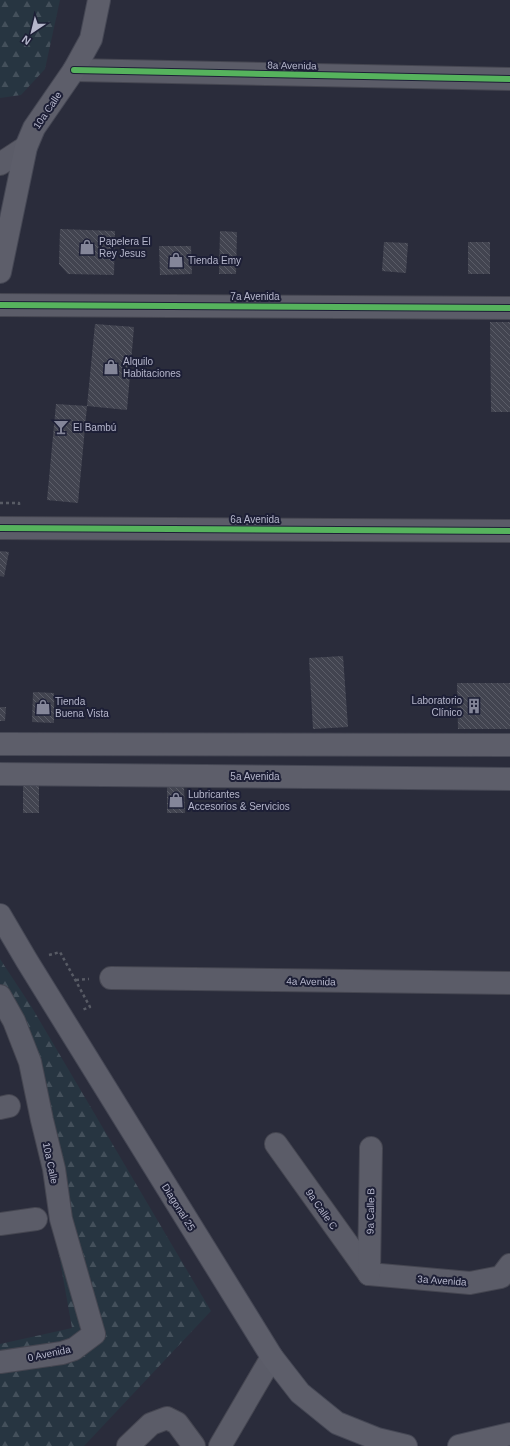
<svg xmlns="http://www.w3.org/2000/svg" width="510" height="1446" viewBox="0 0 510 1446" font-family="Arial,sans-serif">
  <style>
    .forest { fill: url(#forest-firs) }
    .building { fill: url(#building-back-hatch) }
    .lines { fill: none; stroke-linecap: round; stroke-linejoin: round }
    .minor-casing { stroke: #454651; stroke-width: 24 }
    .major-casing { stroke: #454754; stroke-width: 24 }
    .path { stroke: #585b65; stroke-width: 2.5; stroke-dasharray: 3 3; stroke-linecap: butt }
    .minor { stroke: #5b5c68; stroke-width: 22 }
    .major { stroke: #5d5e6a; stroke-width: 22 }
    .cycleway-casing { stroke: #1d1f36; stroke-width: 8 }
    .cycleway { stroke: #56b35d; stroke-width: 6 }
    .labels { text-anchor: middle; stroke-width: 4; stroke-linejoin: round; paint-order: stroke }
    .street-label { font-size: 10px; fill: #b5b6cb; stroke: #1d1f36 }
    .poi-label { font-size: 10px; fill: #b5b6cb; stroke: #1d1f36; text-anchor: start }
  </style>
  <defs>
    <pattern id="forest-firs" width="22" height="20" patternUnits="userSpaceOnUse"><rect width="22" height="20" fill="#273541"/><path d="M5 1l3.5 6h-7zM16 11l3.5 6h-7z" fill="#44505b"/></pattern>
    <pattern id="building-back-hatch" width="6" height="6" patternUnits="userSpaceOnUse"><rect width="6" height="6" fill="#424450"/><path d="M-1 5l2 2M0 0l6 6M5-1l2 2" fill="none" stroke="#5b5d68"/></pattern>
  </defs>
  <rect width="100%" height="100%" fill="#2a2c3b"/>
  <g class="forest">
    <path d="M 0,0 L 60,0 L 45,69 L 21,95 L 0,98 Z"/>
    <path d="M 0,959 L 31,1006 L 211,1311 L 84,1446 L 0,1446 L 0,1344 L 72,1328 L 25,1064 L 0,1016 Z"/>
  </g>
  <g class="building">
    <path d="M 60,229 L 115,231 L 114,275 L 68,274 L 59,264 Z"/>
    <path d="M 220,231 L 237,232 L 236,274 L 219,274 Z"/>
    <path d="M 384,242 L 408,243 L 406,273 L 382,271 Z"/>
    <rect x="468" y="242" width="22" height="32"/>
    <path d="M 159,246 L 191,246 L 192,274 L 160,275 Z"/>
    <path d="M 490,322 L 510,322 L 510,412 L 491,412 Z"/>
    <path d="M 95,324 L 134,327 L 127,410 L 87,406 L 78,503 L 47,500 L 56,404 L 87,406 Z"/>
    <path d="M 0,551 L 9,552 L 4,577 L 0,576 Z"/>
    <path d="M 343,656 L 348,727 L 313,729 L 309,658 Z"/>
    <path d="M 457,683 L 510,683 L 510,729 L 458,729 Z"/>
    <path d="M 33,692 L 54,693 L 54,723 L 32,722 Z"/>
    <path d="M 0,707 L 6,707 L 5,721 L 0,721 Z"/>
    <rect x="23" y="784" width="16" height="29"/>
    <path d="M 167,786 L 184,786 L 185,813 L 167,813 Z"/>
  </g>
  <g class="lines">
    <g class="minor-casing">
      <g id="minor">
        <path d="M 74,70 L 510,79"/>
        <path d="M 0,164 L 26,147"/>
        <path d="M 0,305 L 510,308"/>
        <path d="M 0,528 L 510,531"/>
        <path d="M 111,978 L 510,983"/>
        <path d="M 0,996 L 14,1021 L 30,1062 L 42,1120 L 54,1169 L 61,1219 L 94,1334 L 74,1349 L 62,1353 L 0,1362"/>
        <path d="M 0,1108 L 9,1106"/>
        <path d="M 276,1144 L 369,1274"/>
        <path d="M 0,1224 L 36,1219"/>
        <path d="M 369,1274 L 470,1283 L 501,1277 L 510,1265"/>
        <path d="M 369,1274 L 371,1148"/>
        <path d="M 128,1446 L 151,1424 L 167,1418 L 177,1423 L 194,1446"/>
        <path d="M 220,1446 L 272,1357"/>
      </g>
    </g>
    <g class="major-casing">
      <g id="major">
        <path d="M 0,272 L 26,147 L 34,128 L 74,70 L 91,39 L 99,0"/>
        <path d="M 0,744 L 510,745"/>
        <path d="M 0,774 L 510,779"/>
        <path d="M 0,915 L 27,961 L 272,1357 L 300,1393 L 337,1423 L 377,1439 L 406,1446"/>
        <path d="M 459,1446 L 510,1434"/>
      </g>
    </g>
    <g class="path">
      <path d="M 0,503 L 19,503 L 19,507"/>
      <path d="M 49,955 L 60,952 L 90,1007 L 82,1010"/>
      <path d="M 76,980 L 89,979"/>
    </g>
    <use href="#minor" class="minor"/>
    <use href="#major" class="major"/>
    <g class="cycleway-casing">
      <g id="cycleway">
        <path d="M 74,70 L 510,79"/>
        <path d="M 0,305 L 510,308"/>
        <path d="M 0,528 L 510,531"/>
      </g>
    </g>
    <use href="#cycleway" class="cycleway"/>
  </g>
  <defs>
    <g id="shop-bare" transform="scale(1.2)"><path d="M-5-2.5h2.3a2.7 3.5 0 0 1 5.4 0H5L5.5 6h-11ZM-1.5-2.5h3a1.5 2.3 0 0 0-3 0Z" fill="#848699" stroke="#1d1f36" stroke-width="2.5" paint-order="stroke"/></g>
    <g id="bar-bare" transform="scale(1.2)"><path d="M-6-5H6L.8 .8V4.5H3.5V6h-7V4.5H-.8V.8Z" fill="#848699" stroke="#1d1f36" stroke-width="2.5" paint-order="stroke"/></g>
    <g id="building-bare" transform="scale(1.2)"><path d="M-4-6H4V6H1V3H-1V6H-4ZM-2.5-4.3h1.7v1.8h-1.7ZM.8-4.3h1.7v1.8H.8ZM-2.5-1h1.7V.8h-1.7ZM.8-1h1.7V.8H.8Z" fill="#848699" stroke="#1d1f36" stroke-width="2.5" paint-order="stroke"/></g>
  </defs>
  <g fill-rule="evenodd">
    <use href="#shop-bare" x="87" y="247"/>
    <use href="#shop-bare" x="176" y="260"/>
    <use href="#shop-bare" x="111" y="367"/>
    <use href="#bar-bare" x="61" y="427"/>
    <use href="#building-bare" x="474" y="706"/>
    <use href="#shop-bare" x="43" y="707"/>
    <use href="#shop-bare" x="176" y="800"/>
  </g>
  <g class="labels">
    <g class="street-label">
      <text transform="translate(292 65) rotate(1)" y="4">8a Avenida</text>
      <text transform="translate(47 110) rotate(-56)" y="4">10a Calle</text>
      <text x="255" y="300">7a Avenida</text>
      <text x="255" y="523">6a Avenida</text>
      <text x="255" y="780">5a Avenida</text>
      <text transform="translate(311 981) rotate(1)" y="4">4a Avenida</text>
      <text transform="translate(51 1163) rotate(78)" y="4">10a Calle</text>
      <text transform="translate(179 1207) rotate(58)" y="4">Diagonal 25</text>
      <text transform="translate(322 1209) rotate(55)" y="4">9a Calle C</text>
      <text transform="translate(370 1211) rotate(-89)" y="4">9a Calle B</text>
      <text transform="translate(442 1280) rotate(4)" y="4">3a Avenida</text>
      <text transform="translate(49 1353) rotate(-12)" y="4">0 Avenida</text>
    </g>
    <g class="poi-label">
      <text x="99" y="245">Papelera El<tspan x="99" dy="12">Rey Jesus</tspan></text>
      <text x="188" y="264">Tienda Emy</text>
      <text x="123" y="365">Alquilo<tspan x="123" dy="12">Habitaciones</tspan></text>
      <text x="73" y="431">El Bambú</text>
      <text x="462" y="704" text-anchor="end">Laboratorio<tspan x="462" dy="12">Clínico</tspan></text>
      <text x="55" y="705">Tienda<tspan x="55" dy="12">Buena Vista</tspan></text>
      <text x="188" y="798">Lubricantes<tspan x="188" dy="12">Accesorios &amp; Servicios</tspan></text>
    </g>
  </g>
  <g transform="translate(32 32) rotate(215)" stroke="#1d1f36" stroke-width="3" paint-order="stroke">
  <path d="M0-3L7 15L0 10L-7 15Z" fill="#b5b6cb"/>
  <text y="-6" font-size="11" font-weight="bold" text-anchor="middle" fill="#b5b6cb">N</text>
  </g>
</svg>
